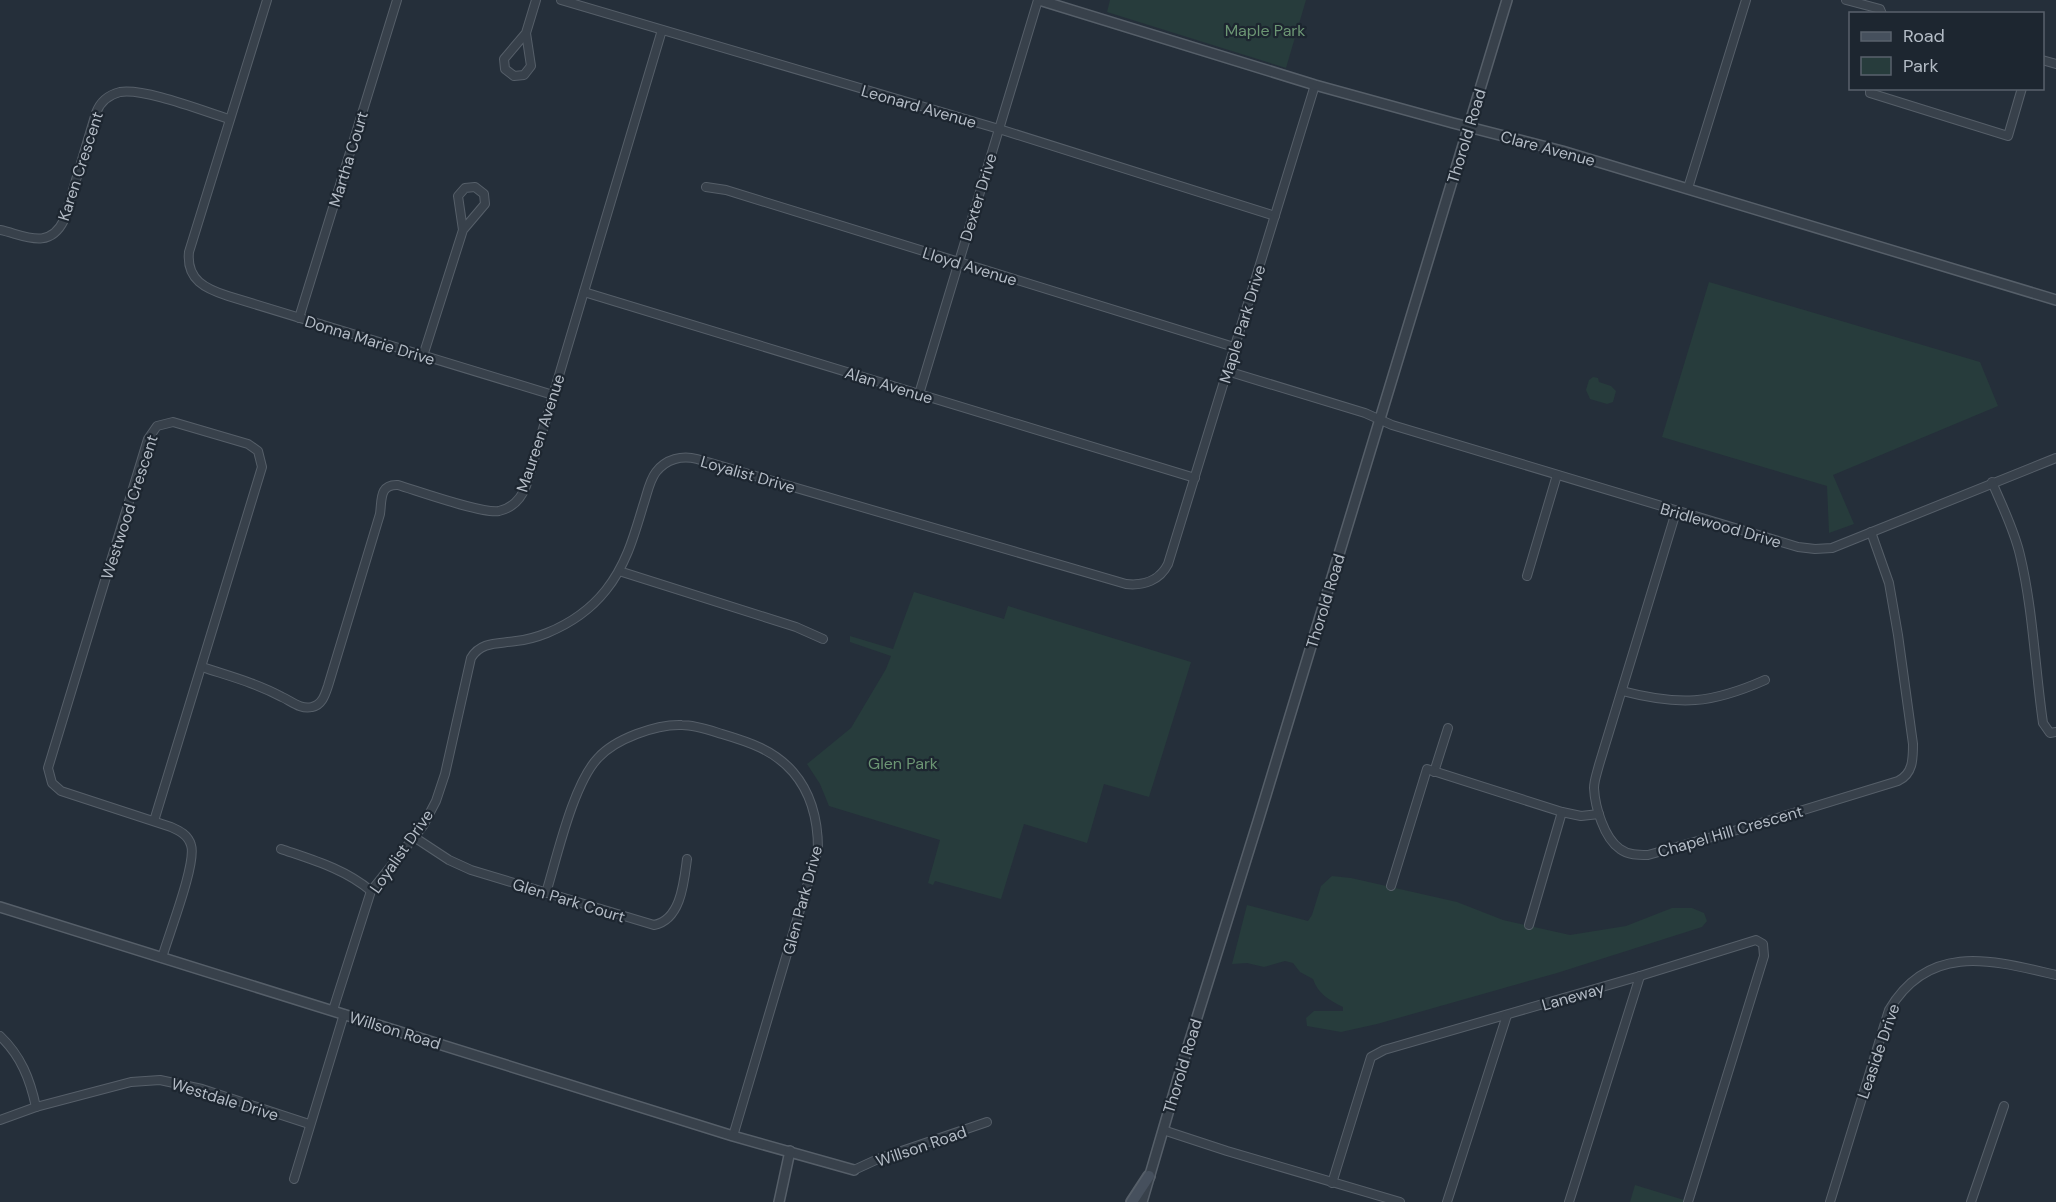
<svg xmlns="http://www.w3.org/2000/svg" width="2056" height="1202" viewBox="0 0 2056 1202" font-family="'DM Sans',sans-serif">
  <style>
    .green { fill: #273c3c }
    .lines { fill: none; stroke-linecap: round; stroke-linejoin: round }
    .minor-casing { stroke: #565f69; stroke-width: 10 }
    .tertiary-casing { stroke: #565f69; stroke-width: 12 }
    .secondary-casing { stroke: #565f69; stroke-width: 14 }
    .minor { stroke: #38414b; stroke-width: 8 }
    .tertiary { stroke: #38414b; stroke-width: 9 }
    .secondary { stroke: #46505d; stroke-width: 10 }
    .labels { text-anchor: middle; stroke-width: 4.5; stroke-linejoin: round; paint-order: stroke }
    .park-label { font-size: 16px; fill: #6c9674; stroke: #1d2630 }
    .street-label { font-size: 16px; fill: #b4bcc6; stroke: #1d2630 }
  </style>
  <rect width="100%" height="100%" fill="#252f3a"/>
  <g class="green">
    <path d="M 1110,0 L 1306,0 L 1286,68 L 1107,12 Z"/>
    <path d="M 1709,282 L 1980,362 L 1998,406 L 1833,475 L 1854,524 L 1829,533 L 1827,486 L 1662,437 Z"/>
    <path d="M 1593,377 L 1598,378 L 1599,382 L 1611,386 L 1616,391 L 1613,402 L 1607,404 L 1590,399 L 1586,390 L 1589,380 Z"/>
    <path d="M 914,592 L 1004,619 L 1008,606 L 1191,662 L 1149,797 L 1104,784 L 1087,843 L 1024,824 L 1001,899 L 935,881 L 933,885 L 928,883 L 940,840 L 829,806 L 820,784 L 807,764 L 851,728 L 886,669 L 891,656 L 850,642 L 850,636 L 893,649 Z"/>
    <path d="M 1332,876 L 1351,878 L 1457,902 L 1503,920 L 1570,935 L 1626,926 L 1672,908 L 1692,908 L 1704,913 L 1707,921 L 1702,927 L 1557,973 L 1377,1024 L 1341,1032 L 1307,1026 L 1306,1018 L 1314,1011 L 1343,1011 L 1343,1007 C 1329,1000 1318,994 1313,979 L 1300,972 L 1293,963 L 1285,961 L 1264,967 L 1247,963 L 1232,964 L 1247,905 L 1308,921 L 1312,915 L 1321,886 Z"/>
    <path d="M 1635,1185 L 1684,1200 L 1683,1202 L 1630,1202 Z"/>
  </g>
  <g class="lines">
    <g class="minor-casing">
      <g id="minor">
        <path d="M 267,0 L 189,252 C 186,280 206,289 228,296 L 553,395"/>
        <path d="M 561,0 L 999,129 L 1275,216"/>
        <path d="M 1846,0 L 1880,9 L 1882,14"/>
        <path d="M 526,33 L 504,59 L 505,69 L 514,76 L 524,75 L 531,66 L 526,33 L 536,0"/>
        <path d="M 2042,60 L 2056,64"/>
        <path d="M 1870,88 L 1870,93 L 2008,136 L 2022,88"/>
        <path d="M 706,187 L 726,190 L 1234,347"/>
        <path d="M 1688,188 L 1746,0"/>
        <path d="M 0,230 C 24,235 49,251 64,220 L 96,113 C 100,102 108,95 120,92 C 145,88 203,111 229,119"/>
        <path d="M 584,292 L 1195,478"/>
        <path d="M 299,318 L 397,0"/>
        <path d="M 423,356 L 463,230 L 458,196 L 465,188 L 475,187 L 484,194 L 485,204 L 463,230"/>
        <path d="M 1227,371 L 1365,413 L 1392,425 L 1798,547 L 1815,549 L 1832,548 L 2056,458"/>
        <path d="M 919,394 L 1038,0"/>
        <path d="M 1992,482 C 2002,506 2014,529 2020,555 C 2033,609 2035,668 2043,723 L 2050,733 L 2056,732"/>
        <path d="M 1676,512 L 1599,765 C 1597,773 1594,781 1594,788 C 1595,807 1604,838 1620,849 C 1628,855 1638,855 1648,855 L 1751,826 L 1898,781 C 1913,774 1913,759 1913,744 L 1898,635 L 1889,583 L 1871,532"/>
        <path d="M 619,571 L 796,627 L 823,639"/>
        <path d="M 1527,576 L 1557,475"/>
        <path d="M 202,667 C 229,676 256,683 282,697 C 291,701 301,710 312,707 C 322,705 325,695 328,686 L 380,514 C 382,500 379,484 398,485 C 418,491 482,514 499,511 C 512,508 521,499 526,486 L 662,30"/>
        <path d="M 1622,691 C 1680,706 1711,704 1765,680"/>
        <path d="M 1434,772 L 1448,728"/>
        <path d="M 154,821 L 262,467 L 258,451 L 248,444 L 173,422 L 157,426 L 148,439 L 48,768 L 52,783 L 61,791 L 171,827 C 180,831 188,835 191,845 C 197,863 168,936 162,958"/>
        <path d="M 414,837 L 449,860 L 471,870 L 654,925 C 681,920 684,882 687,859"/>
        <path d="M 281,849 C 313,860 345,869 371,891"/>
        <path d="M 1391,886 L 1427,769 L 1562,812 L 1581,816 L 1599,814"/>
        <path d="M 546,893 C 557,857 573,784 598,758 C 615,739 656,724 682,725 C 695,725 709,730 722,734 C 749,742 774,750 793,772 C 812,794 818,820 818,849 L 733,1136"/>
        <path d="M 1529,925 L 1562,812"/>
        <path d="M 333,1010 L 371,891 L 423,826 L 436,801 L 445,774 L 471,658 C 481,641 499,644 516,641 C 526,640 537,637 547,633 C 569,624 591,609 606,590 C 626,565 634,536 643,506 C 647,495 649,481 656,472 C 666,459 682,455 697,459 L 1126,584 C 1144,586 1160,580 1168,564 L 1315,85"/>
        <path d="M 0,1036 C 21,1056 30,1079 36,1107"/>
        <path d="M 0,1120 L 36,1107 L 131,1082 L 160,1080 L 202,1089 L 309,1124"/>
        <path d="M 1163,1130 L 1227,1151 L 1400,1202"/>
        <path d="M 854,1170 L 878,1159 L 987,1122"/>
        <path d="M 294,1179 L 344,1014"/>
        <path d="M 1332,1183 L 1371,1057 L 1384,1050 L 1640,976 L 1756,940 L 1763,944 L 1764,956 L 1688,1202"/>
        <path d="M 1447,1202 L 1507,1015"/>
        <path d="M 1569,1202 L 1640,976"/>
        <path d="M 1830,1202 L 1889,1010 C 1929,942 1992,960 2056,975"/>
        <path d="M 1971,1202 L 2004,1106"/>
      </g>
    </g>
    <g class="tertiary-casing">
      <g id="tertiary">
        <path d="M 1039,0 L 1315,85 L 1453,123 L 1562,151 L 2056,300"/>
        <path d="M 0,907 L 733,1136 L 854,1170"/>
        <path d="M 779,1202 L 790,1151"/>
        <path d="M 1142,1202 L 1180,1072 L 1259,818 L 1507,0"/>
      </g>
    </g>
    <g class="secondary-casing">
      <path id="secondary" d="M 1132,1202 L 1149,1176"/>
    </g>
    <use href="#minor" class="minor"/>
    <use href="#tertiary" class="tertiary"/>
    <use href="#secondary" class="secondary"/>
  </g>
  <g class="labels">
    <g class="park-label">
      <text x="1265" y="36">Maple Park</text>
      <text x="903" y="769">Glen Park</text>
    </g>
    <g class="street-label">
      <text transform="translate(919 106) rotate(16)" y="6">Leonard Avenue</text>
      <text transform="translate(1466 136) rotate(-73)" y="6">Thorold Road</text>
      <text transform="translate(1548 148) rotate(15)" y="6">Clare Avenue</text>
      <text transform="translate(348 159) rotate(-73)" y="6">Martha Court</text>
      <text transform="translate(80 166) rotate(-72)" y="6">Karen Crescent</text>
      <text transform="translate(978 197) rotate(-73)" y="6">Dexter Drive</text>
      <text transform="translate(970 266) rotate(17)" y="6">Lloyd Avenue</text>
      <text transform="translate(1242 324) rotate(-73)" y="6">Maple Park Drive</text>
      <text transform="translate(370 340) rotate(17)" y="6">Donna Marie Drive</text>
      <text transform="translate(889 385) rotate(17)" y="6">Alan Avenue</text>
      <text transform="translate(540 433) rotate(-72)" y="6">Maureen Avenue</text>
      <text transform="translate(748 474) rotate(16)" y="6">Loyalist Drive</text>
      <text transform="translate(129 507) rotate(-72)" y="6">Westwood Crescent</text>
      <text transform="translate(1721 525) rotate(16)" y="6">Bridlewood Drive</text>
      <text transform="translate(1325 601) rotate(-73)" y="6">Thorold Road</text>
      <text transform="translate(1730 831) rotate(-16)" y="6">Chapel Hill Crescent</text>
      <text transform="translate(401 851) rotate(-55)" y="6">Loyalist Drive</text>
      <text transform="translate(569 900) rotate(17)" y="6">Glen Park Court</text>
      <text transform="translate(802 900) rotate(-75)" y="6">Glen Park Drive</text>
      <text transform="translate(1573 996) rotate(-16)" y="6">Laneway</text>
      <text transform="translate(395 1030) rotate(17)" y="6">Willson Road</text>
      <text transform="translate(1878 1051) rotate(-71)" y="6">Leaside Drive</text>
      <text transform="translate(1182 1066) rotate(-73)" y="6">Thorold Road</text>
      <text transform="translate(225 1099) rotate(17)" y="6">Westdale Drive</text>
      <text transform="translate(921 1146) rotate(-19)" y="6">Willson Road</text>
    </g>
  </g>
  <rect x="1849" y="12" width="195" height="78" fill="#1d2630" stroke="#59626c" stroke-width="1.5"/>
  <rect x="1861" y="32" width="30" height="9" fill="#46505d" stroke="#59626c" stroke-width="1.5"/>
  <text x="1903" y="42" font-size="18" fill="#b4bcc6">Road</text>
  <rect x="1861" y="57" width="30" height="18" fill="#273c3c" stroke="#59626c" stroke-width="1.5"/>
  <text x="1903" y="72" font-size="18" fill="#b4bcc6">Park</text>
</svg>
